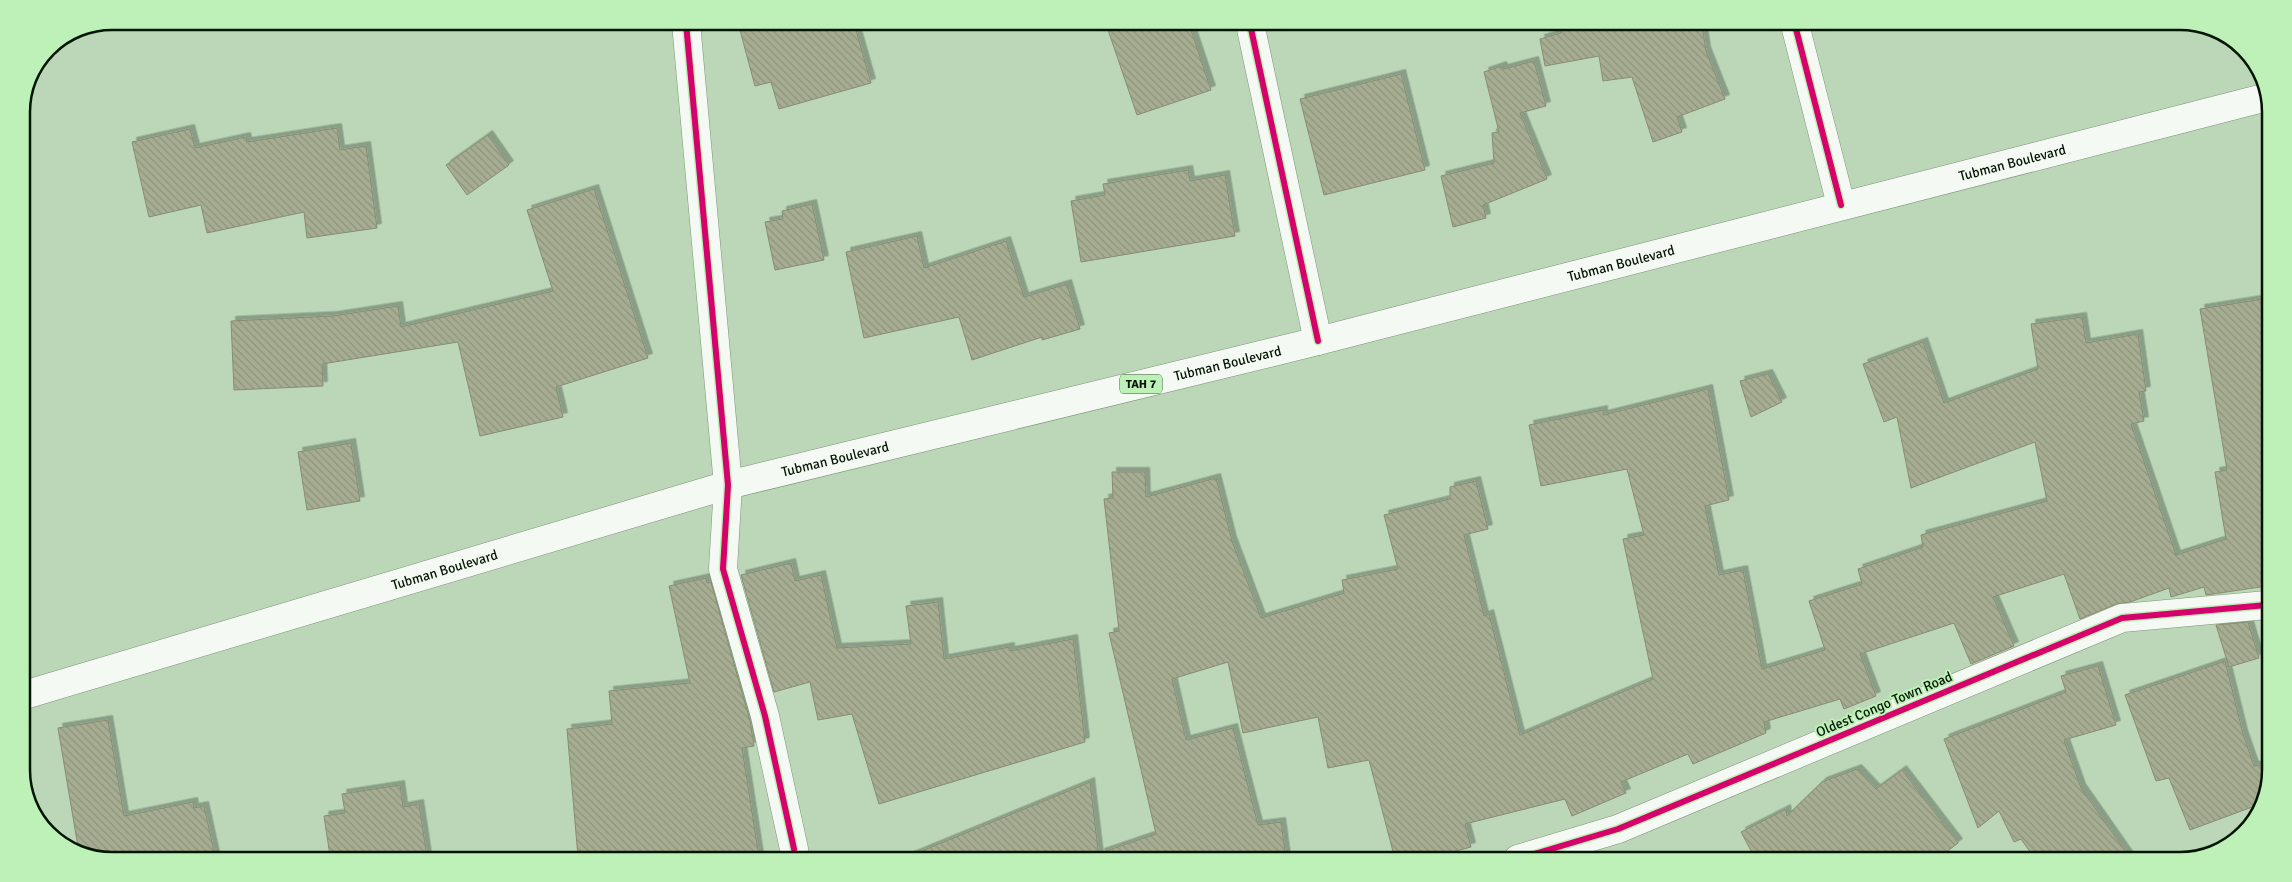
<svg xmlns="http://www.w3.org/2000/svg" width="2292" height="882" viewBox="0 0 2292 882" font-family="Signika,sans-serif">
  <style>
    .building { fill: url(#building-back-hatch); stroke: #878d71; filter: url(#shadow) }
    .lines { fill: none; stroke-linecap: round; stroke-linejoin: round }
    .minor-casing { stroke: #7e937b; stroke-width: 29 }
    .trunk-casing { stroke: #7e937b; stroke-width: 29 }
    .minor { stroke: #f5f9f4; stroke-width: 28 }
    .trunk { stroke: #f5f9f4; stroke-width: 28 }
    .cycleway-casing { stroke: #bef1b7; stroke-width: 9 }
    .cycleway { stroke: #d6006c; stroke-width: 6 }
    .labels { text-anchor: middle; stroke-width: 4; stroke-linejoin: round; paint-order: stroke }
    .shield { fill: #bef1b7; stroke: #3c5839; stroke-width: 1 }
    .shield-label { font-size: 12px; font-weight: bold; fill: #041603 }
    .street-label { font-size: 14px; fill: #041603; stroke: #bef1b7 }
    .rim { fill: none; stroke: #041603; stroke-width: 2.5 }
  </style>
  <defs>
    <pattern id="building-back-hatch" width="6" height="6" patternUnits="userSpaceOnUse" patternTransform="scale(1.25)"><rect width="6" height="6" fill="#a7ad92"/><path d="M-1 5l2 2M0 0l6 6M5-1l2 2" fill="none" stroke="#8e947c"/></pattern>
    <filter id="shadow"><feDropShadow dx="4.5" dy="-4.5" stdDeviation="0" flood-color="#0004"/></filter>
  </defs>
  <rect width="100%" height="100%" fill="#bbd7b7"/>
  <g class="building">
    <path d="M 738,23 L 854,23 L 871,83 L 779,109 L 771,82 L 755,86 Z"/>
    <path d="M 1106,24 L 1189,24 L 1211,90 L 1137,115 Z"/>
    <path d="M 1559,25 L 1702,25 L 1706,51 L 1725,99 L 1677,117 L 1682,132 L 1653,142 L 1632,77 L 1603,81 L 1599,56 L 1545,66 L 1540,39 L 1561,33 Z"/>
    <path d="M 1534,61 L 1546,106 L 1520,113 L 1547,179 L 1483,205 L 1486,218 L 1453,227 L 1441,176 L 1494,163 L 1492,133 L 1499,132 L 1484,72 L 1502,66 L 1503,69 Z"/>
    <path d="M 1401,74 L 1425,170 L 1324,195 L 1300,99 Z"/>
    <path d="M 337,128 L 340,150 L 366,146 L 377,228 L 307,238 L 304,212 L 207,233 L 201,205 L 149,217 L 132,142 L 190,129 L 195,148 L 246,137 L 247,142 Z"/>
    <path d="M 488,135 L 509,165 L 467,195 L 446,165 Z"/>
    <path d="M 1188,170 L 1190,181 L 1225,175 L 1235,236 L 1081,262 L 1071,201 L 1105,195 L 1103,184 Z"/>
    <path d="M 594,189 L 648,358 L 556,387 L 563,417 L 480,436 L 458,342 L 322,364 L 323,386 L 234,390 L 231,321 L 333,316 L 398,306 L 401,327 L 553,291 L 527,210 Z"/>
    <path d="M 812,204 L 824,260 L 775,270 L 765,222 L 783,219 L 782,211 Z"/>
    <path d="M 917,236 L 924,268 L 1006,241 L 1024,297 L 1067,284 L 1080,329 L 1042,340 L 1042,337 L 972,360 L 959,317 L 864,338 L 846,252 Z"/>
    <path d="M 2269,298 L 2267,586 L 2206,595 L 2204,587 L 2171,597 L 2169,588 L 2130,602 L 2116,604 L 2080,619 L 2064,574 L 1993,597 L 2014,646 L 1971,664 L 1954,623 L 1860,654 L 1876,696 L 1844,709 L 1840,699 L 1764,722 L 1766,733 L 1693,764 L 1688,754 L 1621,782 L 1626,793 L 1572,816 L 1565,799 L 1465,824 L 1471,847 L 1426,859 L 1395,859 L 1369,760 L 1328,768 L 1318,717 L 1243,733 L 1228,662 L 1172,679 L 1186,740 L 1233,728 L 1258,825 L 1281,822 L 1286,859 L 1101,858 L 1100,853 L 1156,834 L 1109,633 L 1119,631 L 1104,499 L 1113,498 L 1112,472 L 1145,472 L 1146,497 L 1216,478 L 1232,541 L 1261,618 L 1344,593 L 1342,580 L 1398,569 L 1384,515 L 1450,499 L 1450,487 L 1476,481 L 1488,529 L 1464,535 L 1484,616 L 1489,614 L 1520,735 L 1653,679 L 1623,539 L 1644,535 L 1627,469 L 1541,486 L 1529,425 L 1603,410 L 1603,415 L 1708,389 L 1729,500 L 1705,506 L 1719,575 L 1743,570 L 1762,669 L 1825,650 L 1809,601 L 1862,584 L 1858,569 L 1923,547 L 1921,535 L 2047,501 L 2035,442 L 1911,488 L 1897,417 L 1884,422 L 1863,364 L 1923,342 L 1944,403 L 2038,369 L 2031,324 L 2082,317 L 2086,343 L 2138,334 L 2146,391 L 2139,392 L 2144,421 L 2131,424 L 2176,555 L 2226,539 L 2215,472 L 2227,470 L 2200,309 Z"/>
    <path d="M 1768,374 L 1782,402 L 1751,417 L 1740,381 Z"/>
    <path d="M 351,443 L 360,501 L 307,510 L 298,452 Z"/>
    <path d="M 791,563 L 795,581 L 821,575 L 837,648 L 911,644 L 906,606 L 938,602 L 944,659 L 1010,647 L 1010,651 L 1073,639 L 1085,742 L 879,804 L 852,714 L 818,720 L 810,682 L 774,692 L 741,575 Z"/>
    <path d="M 706,578 L 707,583 L 711,582 L 750,721 L 754,746 L 742,748 L 759,857 L 578,857 L 567,729 L 612,724 L 609,691 L 690,683 L 669,586 Z"/>
    <path d="M 2248,622 L 2259,658 L 2229,667 L 2216,625 Z"/>
    <path d="M 2225,661 L 2243,734 L 2254,766 L 2266,764 L 2266,799 L 2263,803 L 2190,830 L 2169,778 L 2156,781 L 2125,695 Z"/>
    <path d="M 2098,666 L 2116,725 L 2064,740 L 2081,788 L 2132,861 L 2036,860 L 2021,839 L 2014,842 L 1999,811 L 1978,828 L 1944,739 L 2066,692 L 2061,676 Z"/>
    <path d="M 108,720 L 124,816 L 193,802 L 194,808 L 204,806 L 215,856 L 83,856 L 79,853 L 58,728 Z"/>
    <path d="M 1857,769 L 1876,789 L 1902,770 L 1958,843 L 1936,860 L 1756,860 L 1741,832 L 1786,809 L 1787,816 L 1822,782 Z"/>
    <path d="M 1090,782 L 1099,858 L 907,858 L 907,857 Z"/>
    <path d="M 400,785 L 403,807 L 419,804 L 427,857 L 330,856 L 324,816 L 345,813 L 342,794 Z"/>
  </g>
  <g class="lines">
    <g class="minor-casing">
      <g id="minor">
        <path d="M 686,23 L 728,485 L 723,569 L 765,716 L 794,849"/>
        <path d="M 1250,24 L 1318,341"/>
        <path d="M 1795,25 L 1841,205"/>
        <path d="M 1518,859 L 1618,829 L 2122,618 L 2267,605"/>
      </g>
    </g>
    <g class="trunk-casing">
      <g id="trunk">
        <path id="s1" d="M 21,696 L 728,485 L 1318,341 L 2267,97"/>
      </g>
    </g>
    <use href="#minor" class="minor"/>
    <use href="#trunk" class="trunk"/>
    <g class="cycleway-casing">
      <g id="cycleway">
        <path d="M 686,23 L 728,485 L 723,569 L 765,716 L 794,849"/>
        <path d="M 1250,24 L 1318,341"/>
        <path d="M 1795,25 L 1841,205"/>
        <path d="M 1518,859 L 1618,829 L 2122,618 L 2267,605"/>
      </g>
    </g>
    <use href="#cycleway" class="cycleway"/>
  </g>
  <g class="labels">
    <rect class="shield" x="1120" y="374.5" width="42" height="19" rx="4"/>
    <g class="shield-label">
      <text x="1141" y="388">TAH 7</text>
    </g>
    <g class="street-label">
      <text dy="5" stroke="none"><textPath href="#s1" startOffset="2062">Tubman Boulevard</textPath></text>
      <text dy="5" stroke="none"><textPath href="#s1" startOffset="1658">Tubman Boulevard</textPath></text>
      <text dy="5" stroke="none"><textPath href="#s1" startOffset="1252">Tubman Boulevard</textPath></text>
      <text dy="5" stroke="none"><textPath href="#s1" startOffset="848">Tubman Boulevard</textPath></text>
      <text dy="5" stroke="none"><textPath href="#s1" startOffset="442">Tubman Boulevard</textPath></text>
      <text transform="translate(1884 704) rotate(-23)" y="5">Oldest Congo Town Road</text>
    </g>
  </g>
  <path d="M0 0H2292V882H0ZM112 30H2180A82 82 0 0 1 2262 112V770A82 82 0 0 1 2180 852H112A82 82 0 0 1 30 770V112A82 82 0 0 1 112 30Z" fill="#bef1b7" fill-rule="evenodd"/>
  <path class="rim" d="M112 30H2180A82 82 0 0 1 2262 112V770A82 82 0 0 1 2180 852H112A82 82 0 0 1 30 770V112A82 82 0 0 1 112 30Z"/>
</svg>
